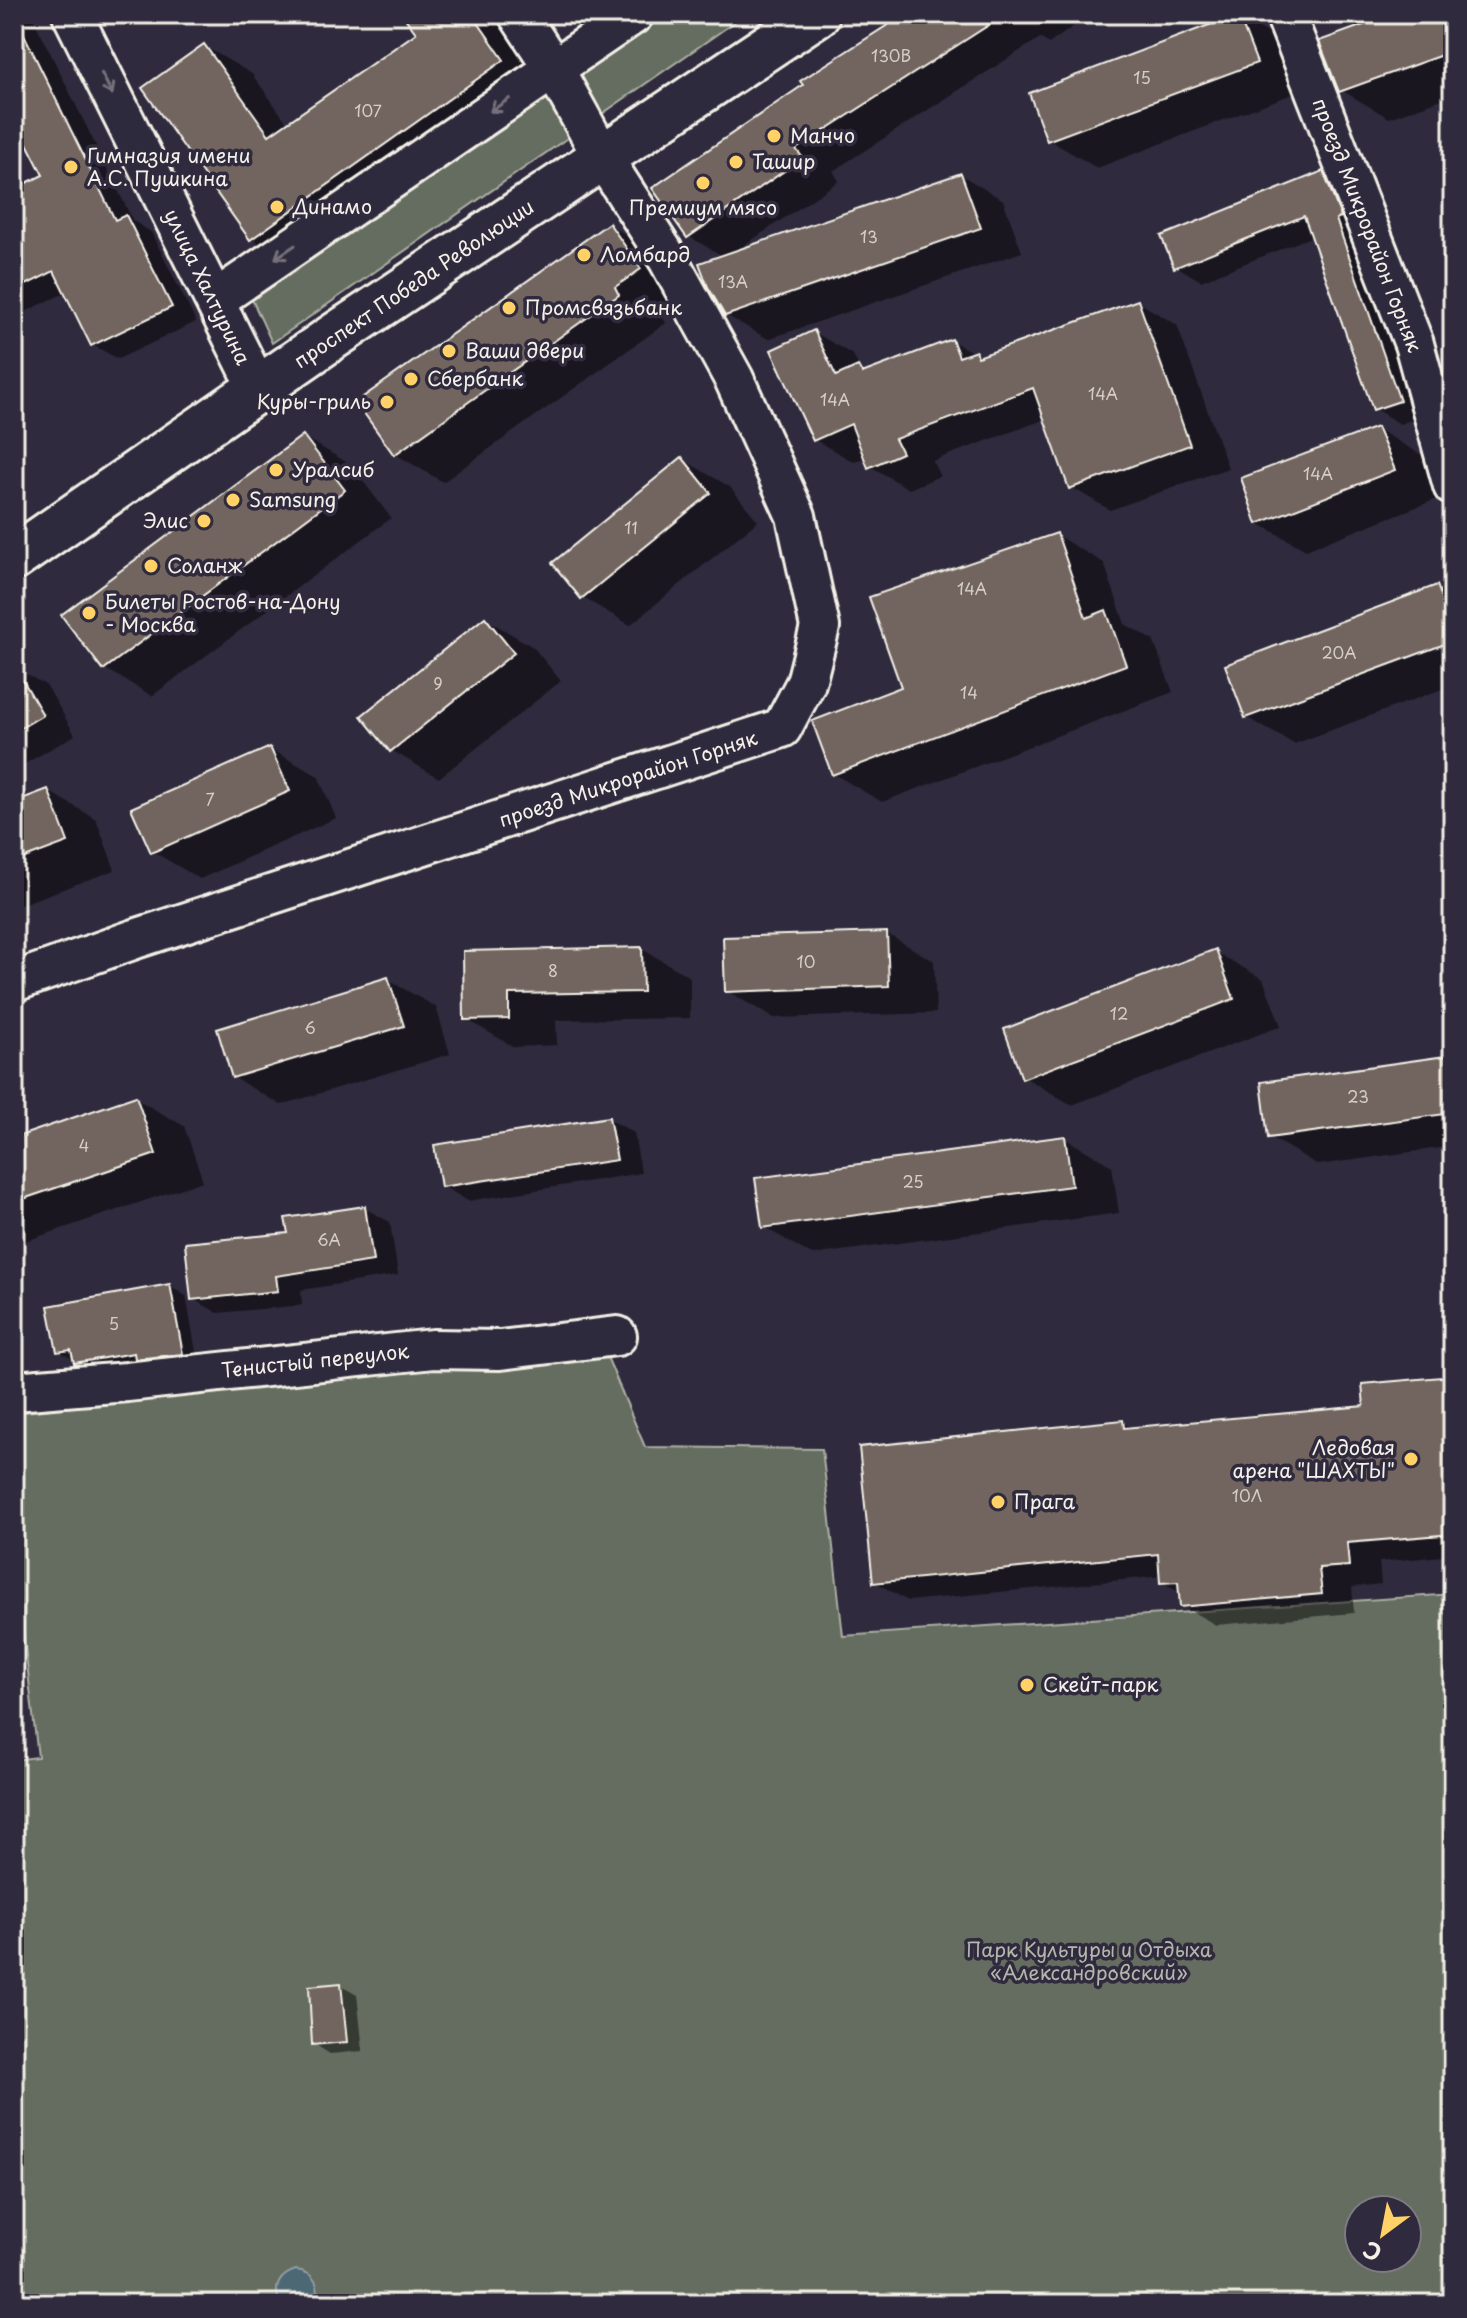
<svg xmlns="http://www.w3.org/2000/svg" width="1467" height="2318" viewBox="0 0 1467 2318" font-family="'Playpen Sans',sans-serif">
  <style>
    .green { fill: #656d60; stroke: #acafa4; stroke-width: 2; fill-rule: evenodd }
    .water { fill: #4d6775; stroke: #909ea3; stroke-width: 2 }
    .shadow { fill: #0007 }
    .building { fill: #726561; stroke: #f4f1e8; stroke-width: 2 }
    .lines { fill: none; stroke-linecap: round; stroke-linejoin: round }
    .minor-casing { stroke: #f4f1e8; stroke-width: 44 }
    .major-casing { stroke: #f4f1e8; stroke-width: 50 }
    .minor { stroke: #2f2a3d; stroke-width: 38 }
    .major { stroke: #2f2a3d; stroke-width: 44 }
    .oneway { stroke: #747079 }
    .poi-dot { fill: #ffd166; stroke: #2f2a3d; stroke-width: 3 }
    .labels { text-anchor: middle; stroke-width: 7; stroke-linejoin: round; paint-order: stroke }
    .number-label { font-size: 16px; fill: #d4cec6 }
    .poi-label { font-size: 20px; fill: #f4f1e8; stroke: #2f2a3d; text-anchor: start }
    .street-label { font-size: 20px; fill: #f4f1e8; stroke: #2f2a3d }
    .park-label { font-size: 20px; fill: #b4b6ab; stroke: #2f2a3d }
  </style>
  <rect width="100%" height="100%" fill="#2f2a3d"/>
  <filter id="ink" filterUnits="userSpaceOnUse"><feTurbulence type="fractalNoise" baseFrequency=".0125" numOctaves="2"/><feDisplacementMap in="SourceGraphic" scale="16" xChannelSelector="R" yChannelSelector="G"/><feConvolveMatrix kernelMatrix="1 2 1 2 8 2 1 2 1" color-interpolation-filters="sRGB"/></filter>
  <g filter="url(#ink)">
    <g class="green">
      <path d="M 652,14 L 746,14 L 272,343 L 250,295 Z"/>
      <path d="M 605,1352 L 645,1447 L 822,1449 L 843,1636 L 1453,1594 L 1453,2304 L 14,2304 L 14,1760 L 38,1757 L 14,1554 L 14,1413 ZM 1359,2210 L 1407,2210 L 1407,2258 L 1359,2258 Z"/>
    </g>
    <path class="water" d="M 296,2270 C 315,2272 323,2288 314,2304 L 281,2304 C 272,2288 279,2275 296,2270 Z"/>
    <g class="shadow">
      <path d="M 14,14 L 31,14 L 133,221 L 151,232 L 196,322 L 118,359 L 93,345 L 67,292 L 14,317 L 14,191 L 45,176 L 24,133 L 14,127 Z"/>
      <path d="M 415,14 L 497,14 L 551,88 L 299,266 L 251,238 L 204,46 L 252,74 L 288,124 L 418,33 Z"/>
      <path d="M 909,14 L 1090,14 L 1049,44 L 1040,38 L 833,171 L 839,181 L 743,246 L 749,250 L 961,175 L 1003,200 L 1022,252 L 768,339 L 726,315 L 723,256 L 688,236 Z"/>
      <path d="M 1400,14 L 1453,14 L 1453,95 L 1389,118 L 1341,90 Z"/>
      <path d="M 1238,16 L 1286,43 L 1303,90 L 1097,168 L 1049,140 Z"/>
      <path d="M 1323,173 L 1348,188 L 1424,415 L 1400,424 L 1375,409 L 1313,236 L 1201,281 L 1176,266 Z"/>
      <path d="M 609,225 L 657,253 L 688,297 L 661,315 L 666,323 L 443,482 L 395,454 Z"/>
      <path d="M 1138,302 L 1177,325 L 1228,468 L 1110,510 L 1071,487 L 1046,419 L 932,461 L 940,476 L 909,489 L 870,466 L 866,457 L 854,462 L 815,440 L 814,332 L 853,355 L 860,369 L 867,373 L 952,341 L 983,358 Z"/>
      <path d="M 1377,429 L 1425,457 L 1442,497 L 1306,550 L 1258,523 Z"/>
      <path d="M 304,437 L 351,465 L 391,518 L 152,696 L 104,668 Z"/>
      <path d="M 682,459 L 730,487 L 758,521 L 630,625 L 582,597 Z"/>
      <path d="M 1056,535 L 1104,563 L 1125,624 L 1153,640 L 1173,692 L 882,802 L 834,774 L 903,688 Z"/>
      <path d="M 1437,588 L 1453,597 L 1453,685 L 1294,744 L 1246,717 Z"/>
      <path d="M 486,619 L 533,647 L 561,681 L 439,778 L 391,750 Z"/>
      <path d="M 14,667 L 47,686 L 75,735 L 14,770 Z"/>
      <path d="M 270,749 L 318,776 L 336,818 L 200,879 L 152,851 Z"/>
      <path d="M 48,791 L 96,819 L 115,870 L 14,907 L 14,804 Z"/>
      <path d="M 887,934 L 934,961 L 936,1013 L 774,1018 L 727,991 Z"/>
      <path d="M 642,949 L 690,977 L 690,1018 L 556,1020 L 557,1045 L 514,1047 L 466,1019 L 465,953 Z"/>
      <path d="M 1215,952 L 1263,979 L 1281,1026 L 1072,1105 L 1024,1077 Z"/>
      <path d="M 388,980 L 436,1007 L 450,1054 L 281,1105 L 233,1077 Z"/>
      <path d="M 1453,1057 L 1453,1146 L 1318,1165 L 1270,1137 Z"/>
      <path d="M 136,1099 L 184,1126 L 203,1181 L 14,1245 L 14,1140 Z"/>
      <path d="M 609,1119 L 634,1133 L 641,1173 L 468,1201 L 443,1186 Z"/>
      <path d="M 1064,1138 L 1112,1166 L 1119,1213 L 812,1255 L 764,1227 Z"/>
      <path d="M 364,1208 L 390,1222 L 398,1275 L 301,1290 L 302,1305 L 218,1313 L 193,1299 L 290,1235 Z"/>
      <path d="M 170,1286 L 186,1296 L 198,1363 L 92,1371 L 59,1351 Z"/>
      <path d="M 1453,1378 L 1453,1555 L 1379,1562 L 1381,1584 L 1352,1587 L 1354,1613 L 1216,1625 L 1182,1606 L 1181,1593 L 1162,1582 L 1162,1576 L 908,1601 L 875,1582 L 1122,1422 L 1134,1429 L 1366,1408 Z"/>
      <path d="M 14,1668 L 23,1753 L 14,1754 Z"/>
      <path d="M 341,1985 L 357,1994 L 363,2051 L 330,2054 L 314,2044 Z"/>
    </g>
    <g class="building">
      <path d="M 14,14 L 115,220 L 126,215 L 172,307 L 91,346 L 54,271 L 14,291 L 14,189 L 43,175 L 14,118 Z"/>
      <path d="M 402,14 L 472,14 L 504,60 L 250,240 L 142,88 L 204,44 L 269,135 L 416,33 Z"/>
      <path d="M 905,14 L 1006,14 L 796,149 L 803,158 L 687,238 L 652,188 L 803,85 L 800,81 Z"/>
      <path d="M 1238,14 L 1257,63 L 1047,141 L 1029,93 Z"/>
      <path d="M 1394,14 L 1453,14 L 1453,51 L 1339,92 L 1319,41 Z"/>
      <path d="M 1323,171 L 1341,217 L 1336,219 L 1400,401 L 1373,410 L 1304,216 L 1174,268 L 1161,236 Z"/>
      <path d="M 961,173 L 981,228 L 725,316 L 708,287 L 699,263 Z"/>
      <path d="M 609,223 L 641,269 L 615,287 L 619,295 L 394,455 L 356,402 Z"/>
      <path d="M 1138,300 L 1190,445 L 1069,489 L 1033,388 L 895,439 L 902,453 L 868,468 L 851,424 L 813,441 L 771,350 L 814,330 L 836,376 L 858,366 L 862,373 L 952,339 L 959,357 L 976,351 L 978,357 Z"/>
      <path d="M 1377,427 L 1395,470 L 1257,524 L 1241,478 Z"/>
      <path d="M 303,435 L 345,490 L 103,670 L 61,615 Z"/>
      <path d="M 682,457 L 711,493 L 581,599 L 552,563 Z"/>
      <path d="M 1057,533 L 1086,618 L 1106,610 L 1126,665 L 832,775 L 812,721 L 901,687 L 869,597 Z"/>
      <path d="M 1437,585 L 1453,628 L 1453,641 L 1245,718 L 1225,665 Z"/>
      <path d="M 485,617 L 514,653 L 390,752 L 361,716 Z"/>
      <path d="M 14,665 L 43,715 L 14,732 Z"/>
      <path d="M 270,747 L 290,791 L 151,853 L 131,808 Z"/>
      <path d="M 48,789 L 68,842 L 14,862 L 14,802 Z"/>
      <path d="M 887,932 L 889,986 L 725,992 L 723,937 Z"/>
      <path d="M 642,947 L 643,992 L 509,994 L 509,1019 L 464,1020 L 463,951 Z"/>
      <path d="M 1216,949 L 1234,999 L 1022,1079 L 1004,1029 Z"/>
      <path d="M 388,977 L 404,1026 L 232,1078 L 217,1029 Z"/>
      <path d="M 1453,1055 L 1453,1113 L 1268,1138 L 1261,1082 Z"/>
      <path d="M 136,1096 L 156,1154 L 14,1202 L 14,1138 Z"/>
      <path d="M 609,1117 L 617,1160 L 441,1187 L 434,1145 Z"/>
      <path d="M 1065,1136 L 1072,1186 L 762,1228 L 755,1178 Z"/>
      <path d="M 365,1206 L 373,1261 L 276,1276 L 278,1291 L 191,1300 L 185,1243 L 288,1233 L 285,1218 Z"/>
      <path d="M 170,1284 L 183,1354 L 135,1359 L 134,1353 L 74,1363 L 71,1350 L 57,1352 L 48,1306 Z"/>
      <path d="M 1453,1376 L 1453,1534 L 1347,1543 L 1349,1566 L 1319,1568 L 1322,1594 L 1180,1607 L 1178,1582 L 1160,1583 L 1158,1554 L 873,1583 L 859,1447 L 1123,1420 L 1124,1428 L 1364,1406 L 1362,1384 Z"/>
      <path d="M 341,1983 L 347,2042 L 312,2045 L 309,1986 Z"/>
    </g>
    <g class="lines">
      <g class="minor-casing">
        <g id="minor">
          <path d="M 72,14 L 258,388"/>
          <path d="M 1285,14 L 1414,344 L 1453,486"/>
          <path d="M 215,300 L 634,14"/>
          <path d="M 14,982 L 135,939 L 782,728 L 806,683 L 820,627 L 796,516 L 734,379 L 668,259 L 603,158 L 554,69 L 518,14"/>
          <path d="M 14,1391 L 127,1382 L 433,1349 L 500,1350 L 617,1336"/>
        </g>
      </g>
      <g class="major-casing">
        <path id="major" d="M 14,558 L 333,337 L 817,14"/>
      </g>
      <use href="#minor" class="minor"/>
      <use href="#major" class="major"/>
    </g>
    <defs><path id="oneway-shaft" d="M-6 0H5M1.5-3L5.5 0L1.5 3" fill="none" stroke-width="1.6" stroke-linecap="round" stroke-linejoin="round" transform="scale(2)"/></defs>
    <g class="oneway">
      <use href="#oneway-shaft" transform="translate(107 84) rotate(63)"/>
      <use href="#oneway-shaft" transform="translate(500 105) rotate(146)"/>
      <use href="#oneway-shaft" transform="translate(285 252) rotate(146)"/>
    </g>
  </g>
  <g class="poi-dot">
    <circle cx="774" cy="136" r="8"/>
    <circle cx="736" cy="162" r="8"/>
    <circle cx="71" cy="167" r="8"/>
    <circle cx="703" cy="183" r="8"/>
    <circle cx="277" cy="207" r="8"/>
    <circle cx="584" cy="255" r="8"/>
    <circle cx="509" cy="308" r="8"/>
    <circle cx="449" cy="351" r="8"/>
    <circle cx="411" cy="379" r="8"/>
    <circle cx="387" cy="402" r="8"/>
    <circle cx="276" cy="470" r="8"/>
    <circle cx="233" cy="500" r="8"/>
    <circle cx="204" cy="521" r="8"/>
    <circle cx="151" cy="566" r="8"/>
    <circle cx="89" cy="613" r="8"/>
    <circle cx="1411" cy="1459" r="8"/>
    <circle cx="998" cy="1502" r="8"/>
    <circle cx="1027" cy="1685" r="8"/>
  </g>
  <g class="labels">
    <g class="number-label">
      <text x="891" y="62">130В</text>
      <text x="1142" y="84">15</text>
      <text x="368" y="117">107</text>
      <text x="869" y="243">13</text>
      <text x="733" y="288">13А</text>
      <text x="1103" y="400">14А</text>
      <text x="835" y="406">14А</text>
      <text x="1318" y="480">14А</text>
      <text x="631" y="534">11</text>
      <text x="972" y="595">14А</text>
      <text x="1339" y="659">20А</text>
      <text x="438" y="690">9</text>
      <text x="969" y="699">14</text>
      <text x="210" y="806">7</text>
      <text x="806" y="968">10</text>
      <text x="553" y="977">8</text>
      <text x="1119" y="1020">12</text>
      <text x="310" y="1034">6</text>
      <text x="1358" y="1103">23</text>
      <text x="84" y="1152">4</text>
      <text x="913" y="1188">25</text>
      <text x="329" y="1246">6А</text>
      <text x="114" y="1330">5</text>
      <text x="1247" y="1502">10Л</text>
    </g>
    <g class="poi-label">
      <text x="790" y="143">Манчо</text>
      <text x="87" y="163">Гимназия имени<tspan x="87" dy="23">А.С. Пушкина</tspan></text>
      <text x="752" y="169">Ташир</text>
      <text x="293" y="214">Динамо</text>
      <text x="703" y="215" text-anchor="middle">Премиум мясо</text>
      <text x="600" y="262">Ломбард</text>
      <text x="525" y="315">Промсвязьбанк</text>
      <text x="465" y="358">Ваши двери</text>
      <text x="427" y="386">Сбербанк</text>
      <text x="371" y="409" text-anchor="end">Куры-гриль</text>
      <text x="292" y="477">Уралсиб</text>
      <text x="249" y="507">Samsung</text>
      <text x="188" y="528" text-anchor="end">Элис</text>
      <text x="167" y="573">Соланж</text>
      <text x="105" y="609">Билеты Ростов-на-Дону<tspan x="105" dy="23">- Москва</tspan></text>
      <text x="1395" y="1455" text-anchor="end">Ледовая<tspan x="1395" dy="23">арена "ШАХТЫ"</tspan></text>
      <text x="1014" y="1509">Прага</text>
      <text x="1043" y="1692">Скейт-парк</text>
    </g>
    <g class="street-label">
      <text transform="translate(1367 225) rotate(69)" y="7">проезд Микрорайон Горняк</text>
      <text transform="translate(414 284) rotate(-34)" y="7">проспект Победа Революции</text>
      <text transform="translate(207 287) rotate(64)" y="7">улица Халтурина</text>
      <text transform="translate(628 779) rotate(-18)" y="7">проезд Микрорайон Горняк</text>
      <text transform="translate(315 1361) rotate(-6)" y="7">Тенистый переулок</text>
    </g>
    <g class="park-label">
      <text x="1089" y="1957">Парк Культуры и Отдыха<tspan x="1089" dy="23">«Александровский»</tspan></text>
    </g>
  </g>
  <rect width="1467" height="2318" fill="none" stroke="#2f2a3d" stroke-width="48"/>
  <rect x="24" y="24" width="1419" height="2270" fill="none" stroke="#f4f1e8" stroke-width="3" filter="url(#ink)"/>
  <g transform="translate(1383 2234) rotate(212)"><circle r="38" fill="#2f2a3d" stroke="#7e7a81" stroke-width="2"/>
  <path d="M0-6L14 30L0 20L-14 30Z" fill="#ffd166"/>
  <text y="-12" font-size="22" font-weight="bold" text-anchor="middle" fill="#f4f1e8">С</text>
  </g>
</svg>
